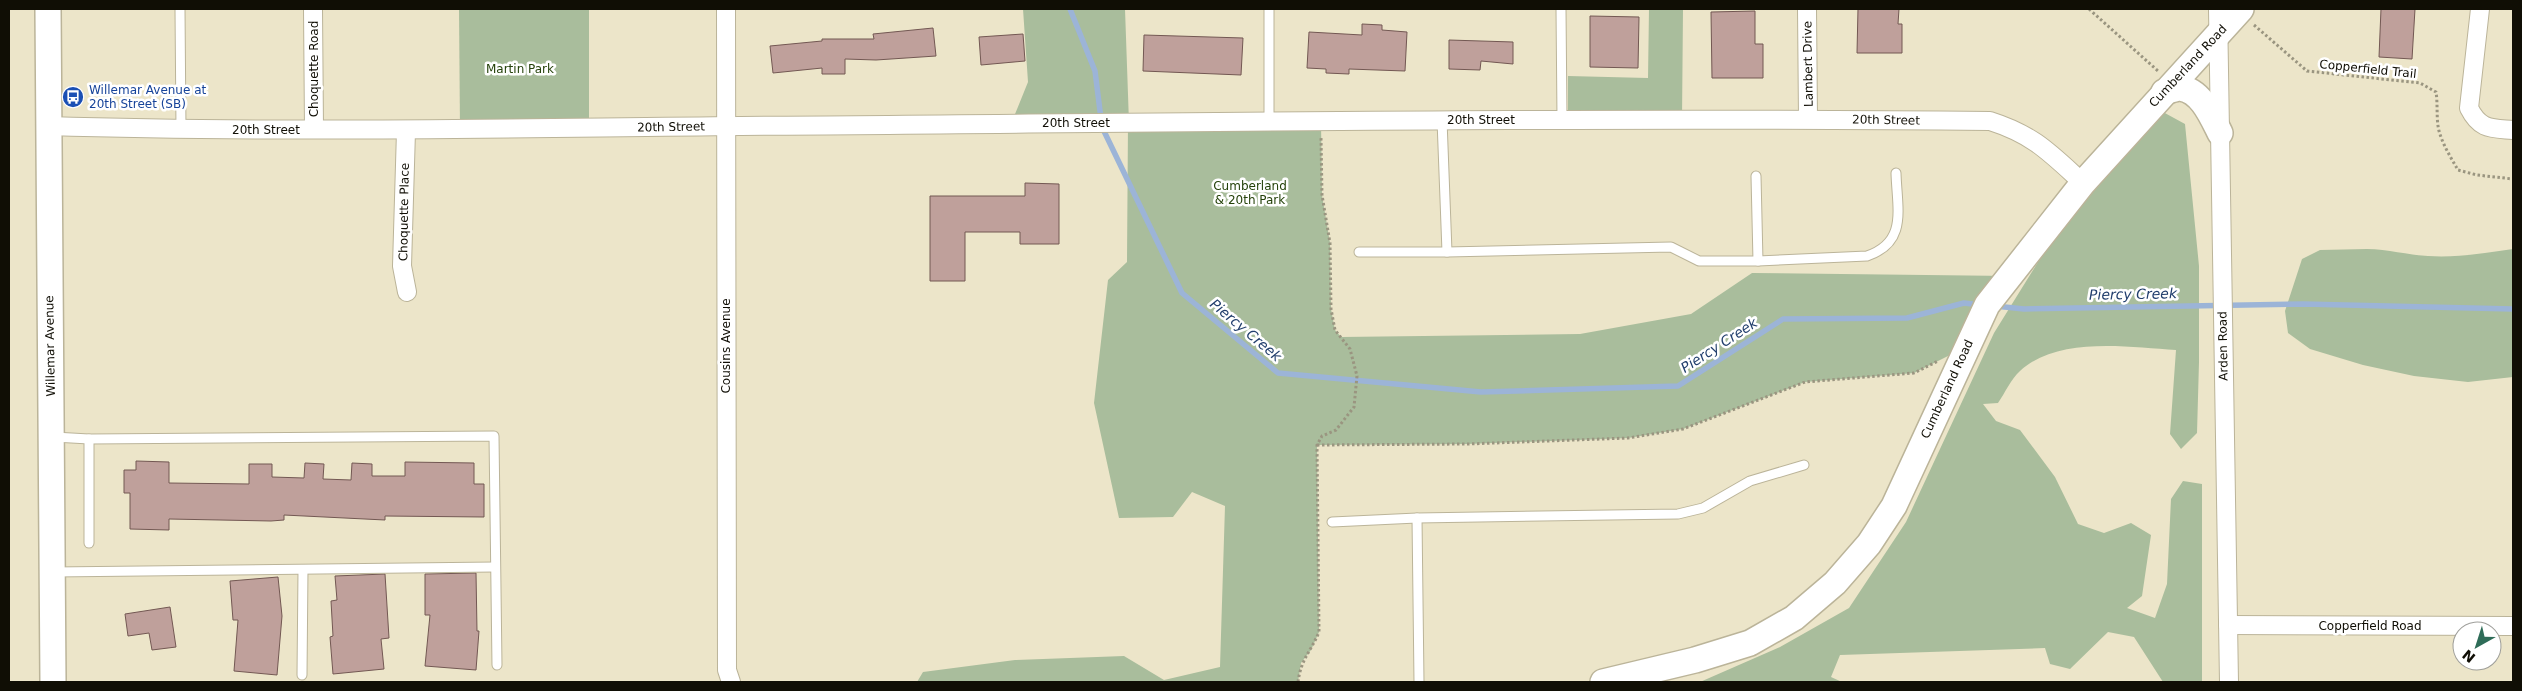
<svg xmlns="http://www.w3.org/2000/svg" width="2522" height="691" viewBox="0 0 2522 691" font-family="'DejaVu Sans',sans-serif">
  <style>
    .green { fill: #a9bd9c }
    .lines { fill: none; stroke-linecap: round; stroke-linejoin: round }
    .stream { stroke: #9cb4d7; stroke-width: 5.5 }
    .building { fill: #bfa09b; stroke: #735853 }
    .lane-casing { stroke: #bbb499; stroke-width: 11 }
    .street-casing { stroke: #bbb499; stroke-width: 20 }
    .secondary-casing { stroke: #bbb499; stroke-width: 28 }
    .path { stroke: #9a9580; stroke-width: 3; stroke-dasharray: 2.5 2.5; stroke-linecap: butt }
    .lane { stroke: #fff; stroke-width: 9 }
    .street { stroke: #fff; stroke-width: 18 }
    .secondary { stroke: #fff; stroke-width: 25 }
    .labels { text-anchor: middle; stroke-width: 5; stroke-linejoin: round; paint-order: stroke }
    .street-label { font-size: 12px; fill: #100e05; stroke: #fff }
    .park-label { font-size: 12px; fill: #25420a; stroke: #fff }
    .transit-label { font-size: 12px; fill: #164399; stroke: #fff; text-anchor: start }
    .water-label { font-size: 14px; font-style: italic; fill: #223f6d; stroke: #fff }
  </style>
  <rect width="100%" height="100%" fill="#ece5c9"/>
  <g class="green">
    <path d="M 459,9 L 589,9 L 589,128 L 460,130 Z"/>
    <path d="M 1023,9 L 1125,9 L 1129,123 L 1321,121 L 1322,195 L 1330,243 L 1331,309 L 1335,330 L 1341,337 L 1580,334 L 1691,314 L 1752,273 L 2010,276 L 1966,347 L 1914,373 L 1805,382 L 1683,429 L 1628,438 L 1467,444 L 1317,445 L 1319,632 L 1311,650 L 1301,663 L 1298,682 L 917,682 L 923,672 L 1015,660 L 1124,656 L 1164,680 L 1220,667 L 1225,506 L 1192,492 L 1173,517 L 1119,518 L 1094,403 L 1108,280 L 1127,262 L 1128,123 L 1011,124 L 1028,82 Z"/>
    <path d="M 1649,9 L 1683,9 L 1682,119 L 1568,119 L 1568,76 L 1648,78 Z"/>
    <path d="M 2163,112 L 2185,124 L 2199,266 L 2199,362 L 2197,433 L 2181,449 L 2170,434 L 2176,350 C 2127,347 2058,336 2020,371 C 2011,379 2005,393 1998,403 L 1983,404 L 1996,421 L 2020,430 L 2055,477 L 2078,524 L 2104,533 L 2131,523 L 2151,535 L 2142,596 L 2127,608 L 2155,618 L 2167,584 L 2171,499 L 2183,481 L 2202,484 L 2202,682 L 2163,682 L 2134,637 L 2108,632 L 2070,669 L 2050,664 L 2045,648 L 1840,655 L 1831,677 L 1842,682 L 1700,682 L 1780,647 L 1849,608 L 1906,522 L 1994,333 L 2053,238 Z"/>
    <path d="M 2367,249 C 2388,249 2407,255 2428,256 C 2456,258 2486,253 2513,249 L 2513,377 L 2468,382 L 2414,376 L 2363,365 L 2310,349 L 2288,333 L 2285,311 L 2302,259 L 2320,250 Z"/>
  </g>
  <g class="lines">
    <g class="stream">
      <path d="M 1070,9 L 1095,71 L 1102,127 L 1182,293 L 1278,373 L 1481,392 L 1678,386 L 1783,319 L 1907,318 L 1964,303 L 1980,305"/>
      <path d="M 1995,306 L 2024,309 L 2303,304 L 2513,309"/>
    </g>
  </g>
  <g class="building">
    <path d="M 1858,9 L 1899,9 L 1898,24 L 1902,24 L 1902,53 L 1857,53 Z"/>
    <path d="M 2381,9 L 2415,9 L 2412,59 L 2379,57 Z"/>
    <path d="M 1755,11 L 1755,44 L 1763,44 L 1763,78 L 1712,78 L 1711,12 Z"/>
    <path d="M 1590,16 L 1639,17 L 1638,68 L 1590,67 Z"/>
    <path d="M 1362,24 L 1382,25 L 1382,30 L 1407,32 L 1405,71 L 1349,69 L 1349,74 L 1326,73 L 1326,69 L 1307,68 L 1309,32 L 1362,35 Z"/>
    <path d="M 933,28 L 936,56 L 876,60 L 845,59 L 845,74 L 822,74 L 822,68 L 773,73 L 770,46 L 822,41 L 822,39 L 874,39 L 873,34 Z"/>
    <path d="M 1023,34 L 1025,61 L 981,65 L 979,37 Z"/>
    <path d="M 1144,35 L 1243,38 L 1241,75 L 1143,71 Z"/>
    <path d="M 1449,40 L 1513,42 L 1513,64 L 1481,61 L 1480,70 L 1449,69 Z"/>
    <path d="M 1025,183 L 1059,184 L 1059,244 L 1020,244 L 1020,232 L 965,232 L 965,281 L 930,281 L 930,196 L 1025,196 Z"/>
    <path d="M 136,461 L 169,462 L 169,483 L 249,484 L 249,464 L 272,464 L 272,477 L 304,478 L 305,463 L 324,464 L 323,479 L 351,480 L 352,463 L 372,464 L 372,476 L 405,476 L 405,462 L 474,463 L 474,484 L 484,484 L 484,517 L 385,516 L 385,520 L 284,515 L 284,520 L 271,521 L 169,519 L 169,530 L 130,529 L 130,493 L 124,493 L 124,470 L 136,470 Z"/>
    <path d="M 476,573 L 477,631 L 479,631 L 476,670 L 425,666 L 430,615 L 425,615 L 425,574 Z"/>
    <path d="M 385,574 L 389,638 L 381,639 L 384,669 L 333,674 L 330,637 L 333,636 L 331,601 L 337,600 L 335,576 Z"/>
    <path d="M 278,577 L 282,616 L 277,675 L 234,671 L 238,620 L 233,620 L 230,581 Z"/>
    <path d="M 170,607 L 176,647 L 152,650 L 149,633 L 128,636 L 125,614 Z"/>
  </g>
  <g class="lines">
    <g class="lane-casing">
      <g id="lane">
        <path d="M 180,9 L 181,130"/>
        <path d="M 1269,9 L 1269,122"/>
        <path d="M 1561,9 L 1562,119"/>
        <path d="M 1359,252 L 1447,252 L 1442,120"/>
        <path d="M 1447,252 L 1671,247 L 1699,261 L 1758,261 L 1756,176"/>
        <path d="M 1758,261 L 1867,256 C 1908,242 1897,209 1896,173"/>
        <path d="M 54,437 L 89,439 L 494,436 L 497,665"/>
        <path d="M 1417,518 L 1419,682"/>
        <path d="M 1332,522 L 1417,518 L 1678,514 L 1703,508 L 1750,481 L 1804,465"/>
        <path d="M 89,543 L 89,439"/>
        <path d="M 53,572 L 495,567"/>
        <path d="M 302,675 L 303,570"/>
      </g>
    </g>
    <g class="street-casing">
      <g id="street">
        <path d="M 313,9 L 314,129"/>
        <path d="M 726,9 L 727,670 L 731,682"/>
        <path d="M 1807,9 L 1808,119"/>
        <path d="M 2218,9 L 2229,682"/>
        <path d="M 2480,9 L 2469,108 C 2480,130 2491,128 2513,130"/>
        <path d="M 48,126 C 279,133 510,128 741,126 C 1157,123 1574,117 1990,121 C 2034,135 2050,153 2083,183"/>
        <path d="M 406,131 L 402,266 L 407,292"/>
        <path d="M 2228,625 L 2513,626"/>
      </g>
    </g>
    <g class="secondary-casing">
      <g id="secondary">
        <path d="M 48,9 L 53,682"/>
        <path d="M 2164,92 C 2169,91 2176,88 2180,88 C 2201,90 2212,117 2220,133"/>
        <path d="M 1603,682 L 1695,660 L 1750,643 L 1794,618 L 1835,583 L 1869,544 L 1894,506 L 1987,305 L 2083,183 L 2241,9"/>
      </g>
    </g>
    <g class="path">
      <path d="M 2089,9 L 2158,71"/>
      <path d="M 2254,25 L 2307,71 L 2420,83 L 2436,92 C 2438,104 2436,119 2439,131 C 2443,145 2451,158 2458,170 L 2477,175 L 2513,179"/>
      <path d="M 1317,445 L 1467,444 L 1628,438 L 1683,429 L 1805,382 L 1914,373 L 1938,361"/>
      <path d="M 1298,682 C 1301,659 1310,653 1319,632 L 1317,445 L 1322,436 L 1336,430 L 1354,407 L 1357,376 L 1350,349 L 1335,330 L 1331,309 L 1330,243 L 1322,195 L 1321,138"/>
    </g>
    <use href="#lane" class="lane"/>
    <use href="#street" class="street"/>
    <use href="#secondary" class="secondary"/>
  </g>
  <defs>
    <g id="bus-disc" transform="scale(1.125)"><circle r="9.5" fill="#1a4fb4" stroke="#fff"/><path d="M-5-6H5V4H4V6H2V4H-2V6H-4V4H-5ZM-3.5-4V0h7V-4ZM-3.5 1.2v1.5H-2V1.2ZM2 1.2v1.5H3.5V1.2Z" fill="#fff"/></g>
  </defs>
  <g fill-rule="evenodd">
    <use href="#bus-disc" x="73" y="97"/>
  </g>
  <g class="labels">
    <g class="street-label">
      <text transform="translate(1808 64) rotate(-91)" y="4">Lambert Drive</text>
      <text transform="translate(2188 66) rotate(-47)" y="4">Cumberland Road</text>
      <text transform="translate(314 69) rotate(-90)" y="4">Choquette Road</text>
      <text transform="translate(2368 69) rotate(6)" y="4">Copperfield Trail</text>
      <text x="1481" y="124">20th Street</text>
      <text transform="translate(1886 120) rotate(1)" y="4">20th Street</text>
      <text x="1076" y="127">20th Street</text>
      <text transform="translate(671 127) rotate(-1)" y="4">20th Street</text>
      <text x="266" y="134">20th Street</text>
      <text transform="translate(404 212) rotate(-89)" y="4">Choquette Place</text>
      <text transform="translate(50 346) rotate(-91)" y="4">Willemar Avenue</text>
      <text transform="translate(726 346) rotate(-90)" y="4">Cousins Avenue</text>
      <text transform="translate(2223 346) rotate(-91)" y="4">Arden Road</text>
      <text transform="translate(1947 389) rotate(-65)" y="4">Cumberland Road</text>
      <text x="2370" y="630">Copperfield Road</text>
    </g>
    <g class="park-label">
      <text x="520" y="73">Martin Park</text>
      <text x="1250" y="190">Cumberland<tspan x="1250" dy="14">&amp; 20th Park</tspan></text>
    </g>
    <g class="transit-label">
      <text x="89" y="94">Willemar Avenue at<tspan x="89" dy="14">20th Street (SB)</tspan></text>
    </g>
    <g class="water-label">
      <text transform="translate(2133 294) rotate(-1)" y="5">Piercy Creek</text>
      <text transform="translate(1246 330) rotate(40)" y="5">Piercy Creek</text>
      <text transform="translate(1719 345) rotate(-33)" y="5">Piercy Creek</text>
    </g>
  </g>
  <rect width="2522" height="691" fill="none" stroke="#100e05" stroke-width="20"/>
  <g transform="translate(2477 646) rotate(219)"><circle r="24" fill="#ffffff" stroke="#9f9f9b"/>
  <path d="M0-4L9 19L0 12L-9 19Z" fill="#2e6c58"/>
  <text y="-8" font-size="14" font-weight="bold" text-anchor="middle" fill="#100e05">N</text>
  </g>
</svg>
